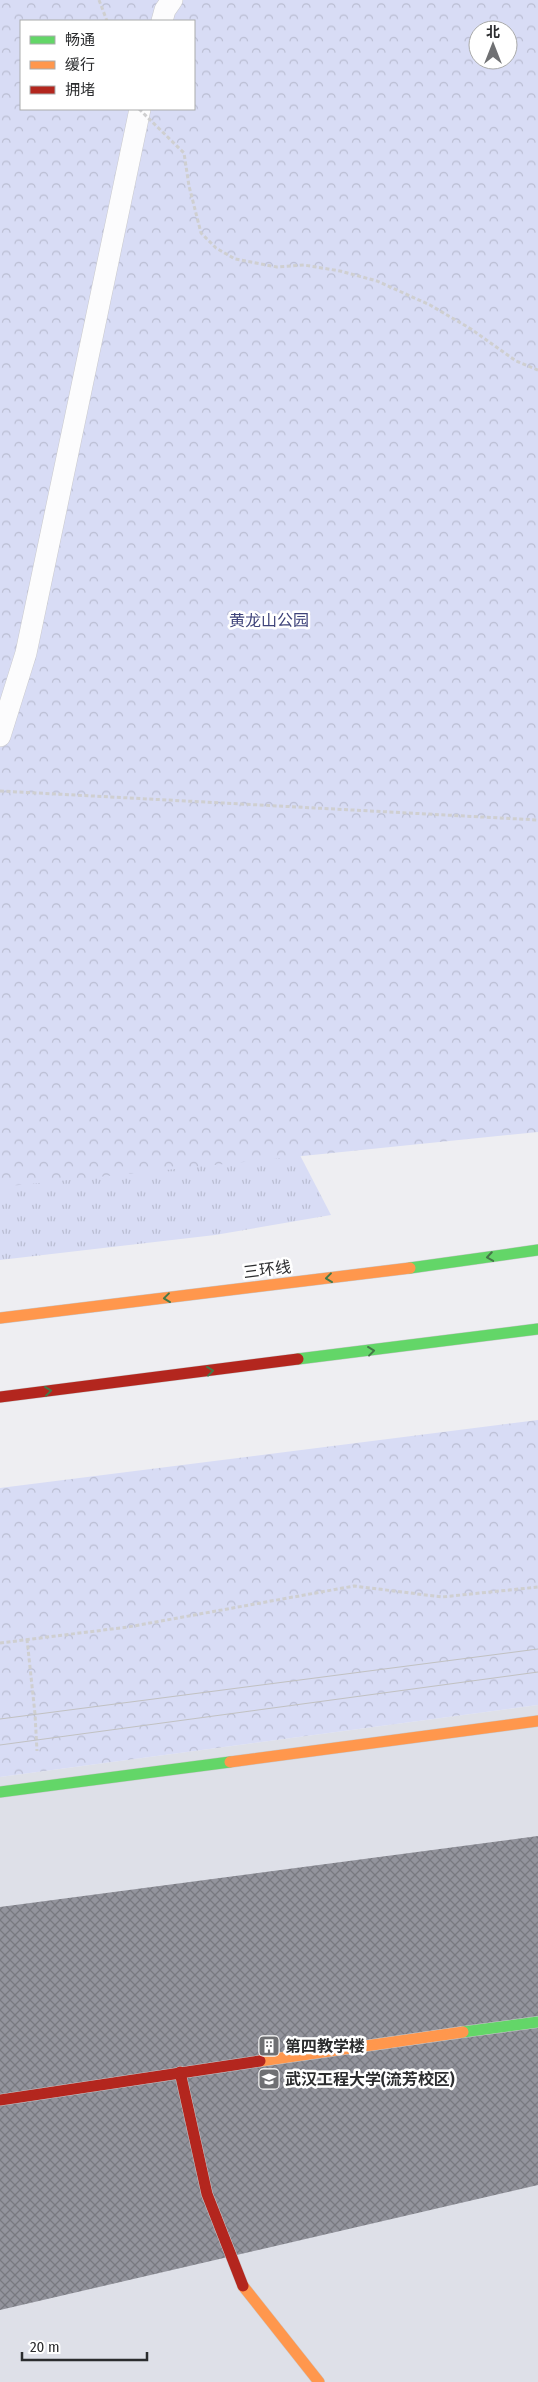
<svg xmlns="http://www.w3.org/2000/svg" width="538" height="2382" viewBox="0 0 538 2382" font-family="'Fira Sans Condensed','Noto Sans SC',sans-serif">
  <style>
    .built { fill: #dee0e8 }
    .grass { fill: url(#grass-tufts) }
    .park { fill: url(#park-crowns); fill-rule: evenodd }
    .building { fill: url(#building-cross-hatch) }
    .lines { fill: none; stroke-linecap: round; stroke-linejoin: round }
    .lane-casing { stroke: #c9c9cc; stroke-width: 22 }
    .fast-casing { stroke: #c9c9cc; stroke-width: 12 }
    .slow-casing { stroke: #c9c9cc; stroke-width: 12 }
    .jam-casing { stroke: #c9c9cc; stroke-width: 12 }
    .path { stroke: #cfcfd0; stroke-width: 3; stroke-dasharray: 4 2.5; stroke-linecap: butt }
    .lane { stroke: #fcfcfd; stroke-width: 21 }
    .fast { stroke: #63d668; stroke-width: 11 }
    .slow { stroke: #ff974d; stroke-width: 11 }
    .jam { stroke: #b3261e; stroke-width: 11 }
    .tram { stroke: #c1c1c2; stroke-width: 1 }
    .path-bridge { stroke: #cfcfd0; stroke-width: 3; stroke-dasharray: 4 2.5; stroke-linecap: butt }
    .oneway { stroke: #447848 }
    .labels { text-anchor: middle; stroke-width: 5; stroke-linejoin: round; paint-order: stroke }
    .park-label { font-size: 16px; fill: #3e437a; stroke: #fff }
    .street-label { font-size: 16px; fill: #2b2c2e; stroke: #fff }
    .poi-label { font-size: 16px; font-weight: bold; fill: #2b2c2e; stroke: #fff; text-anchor: start }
  </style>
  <defs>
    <pattern id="grass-tufts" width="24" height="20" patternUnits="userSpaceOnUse" patternTransform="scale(1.25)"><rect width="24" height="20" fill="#d8dcf5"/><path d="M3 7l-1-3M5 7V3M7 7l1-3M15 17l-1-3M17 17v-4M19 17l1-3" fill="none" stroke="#babdd2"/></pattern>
    <pattern id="park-crowns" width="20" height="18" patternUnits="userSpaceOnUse" patternTransform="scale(1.25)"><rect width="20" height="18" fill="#d8dcf5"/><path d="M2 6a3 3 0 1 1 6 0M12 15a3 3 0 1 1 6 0" fill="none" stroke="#babdd2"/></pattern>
    <pattern id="building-cross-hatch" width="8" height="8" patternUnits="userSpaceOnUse" patternTransform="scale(1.25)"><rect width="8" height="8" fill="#93949d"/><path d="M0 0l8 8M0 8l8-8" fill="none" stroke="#787980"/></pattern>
  </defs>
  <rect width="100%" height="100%" fill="#eeeef2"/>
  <path class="built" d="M 538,1705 L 538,2382 L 0,2382 L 0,1777 Z"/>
  <path class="grass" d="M 0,836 L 139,845 L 331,1215 L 215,1235 L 0,1260 Z"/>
  <g class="park">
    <path d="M 0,0 L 538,0 L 538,1132 L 0,1187 ZM 21,21 L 194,21 L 194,109 L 21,109 ZM 478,30 L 508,30 L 508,60 L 478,60 Z"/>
    <path d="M 538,1420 L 538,1705 L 0,1777 L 0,1488 Z"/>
  </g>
  <path class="building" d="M 538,1836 L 538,2185 L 0,2310 L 0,1907 Z"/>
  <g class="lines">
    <g class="lane-casing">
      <g id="lane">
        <path d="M 162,21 L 165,10 L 172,0"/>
        <path d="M 0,736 L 26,653 L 140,109"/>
      </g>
    </g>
    <g class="fast-casing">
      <g id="fast">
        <path d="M 410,1268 L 538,1250"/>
        <path d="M 298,1359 L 538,1329"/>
        <path d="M 0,1792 L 230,1762"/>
        <path d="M 463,2032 L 538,2022"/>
      </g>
    </g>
    <g class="slow-casing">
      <g id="slow">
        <path d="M 0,1318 L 410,1268"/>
        <path d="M 230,1762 L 538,1721"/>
        <path d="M 260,2061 L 463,2032"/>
        <path d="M 243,2286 L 319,2382"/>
      </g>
    </g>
    <g class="jam-casing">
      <g id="jam">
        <path d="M 0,1397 L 298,1359"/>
        <path d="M 180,2072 L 207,2194 L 243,2286"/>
        <path d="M 0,2100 L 260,2061"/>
      </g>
    </g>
    <g class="path">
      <path d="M 99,0 L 107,21"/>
      <path d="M 0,791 L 538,820"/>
      <path d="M 27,1639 L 35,1714 L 37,1751"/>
      <path d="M 0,1643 L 128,1627 L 354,1586 L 442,1597 L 538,1587"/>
    </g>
    <use href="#lane" class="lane"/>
    <use href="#fast" class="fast"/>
    <use href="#slow" class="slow"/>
    <use href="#jam" class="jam"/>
    <g class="tram">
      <path d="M 0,1719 L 538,1649"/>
      <path d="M 0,1745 L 538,1672"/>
    </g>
    <path class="path-bridge" d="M 139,109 L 184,153 L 189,186 L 201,233 L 216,248 L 235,259 L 277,267 L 304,265 L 340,271 L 377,281 L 430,305 L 471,329 L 516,361 L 538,370"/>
  </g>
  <defs><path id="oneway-chevron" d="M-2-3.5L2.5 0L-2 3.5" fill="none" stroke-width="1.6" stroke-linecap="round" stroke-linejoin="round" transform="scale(1.25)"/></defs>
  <g class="oneway">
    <use href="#oneway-chevron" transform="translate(490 1257) rotate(171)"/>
    <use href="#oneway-chevron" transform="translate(329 1278) rotate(173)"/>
    <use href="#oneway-chevron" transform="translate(167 1298) rotate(173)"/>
    <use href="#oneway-chevron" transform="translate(371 1351) rotate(-7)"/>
    <use href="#oneway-chevron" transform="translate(210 1371) rotate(-7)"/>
    <use href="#oneway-chevron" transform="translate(48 1391) rotate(-7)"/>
  </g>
  <defs>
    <g id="building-square" transform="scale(1.125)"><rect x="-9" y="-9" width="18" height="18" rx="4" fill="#6f7073" stroke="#fff"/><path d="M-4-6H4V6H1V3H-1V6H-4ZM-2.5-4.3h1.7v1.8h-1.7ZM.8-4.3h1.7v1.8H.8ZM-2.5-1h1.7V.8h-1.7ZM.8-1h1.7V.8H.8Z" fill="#fff"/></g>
    <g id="university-square" transform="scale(1.125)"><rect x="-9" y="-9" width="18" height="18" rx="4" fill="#6f7073" stroke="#fff"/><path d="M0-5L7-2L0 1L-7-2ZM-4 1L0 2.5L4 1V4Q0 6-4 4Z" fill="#fff"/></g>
  </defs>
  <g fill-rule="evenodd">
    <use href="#building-square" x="269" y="2046"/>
    <use href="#university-square" x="269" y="2079"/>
  </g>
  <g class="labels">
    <g class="park-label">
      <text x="269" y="626">黄龙山公园</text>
    </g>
    <g class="street-label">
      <text transform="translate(267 1269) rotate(-7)" y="6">三环线</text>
    </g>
    <g class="poi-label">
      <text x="285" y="2052">第四教学楼</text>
      <text x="285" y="2085">武汉工程大学(流芳校区)</text>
    </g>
  </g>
  <rect x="20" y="20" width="175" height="90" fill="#ffffff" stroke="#aaabab"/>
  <rect x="30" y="36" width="25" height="8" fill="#63d668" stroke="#aaabab"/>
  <text x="65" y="45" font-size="15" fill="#2b2c2e">畅通</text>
  <rect x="30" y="61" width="25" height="8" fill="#ff974d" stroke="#aaabab"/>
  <text x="65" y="70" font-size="15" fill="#2b2c2e">缓行</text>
  <rect x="30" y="86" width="25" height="8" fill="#b3261e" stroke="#aaabab"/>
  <text x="65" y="95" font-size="15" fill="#2b2c2e">拥堵</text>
  <g transform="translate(493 45)"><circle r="24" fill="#ffffff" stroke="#aaabab"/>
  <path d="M0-4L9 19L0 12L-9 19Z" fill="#6f7073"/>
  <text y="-8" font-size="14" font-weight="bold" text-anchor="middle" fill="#2b2c2e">北</text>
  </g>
  <path d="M22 2352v8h125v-8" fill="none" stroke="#2b2c2e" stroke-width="2.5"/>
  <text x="30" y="2352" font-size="15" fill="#2b2c2e" stroke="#ffffff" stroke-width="4" paint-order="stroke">20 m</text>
</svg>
